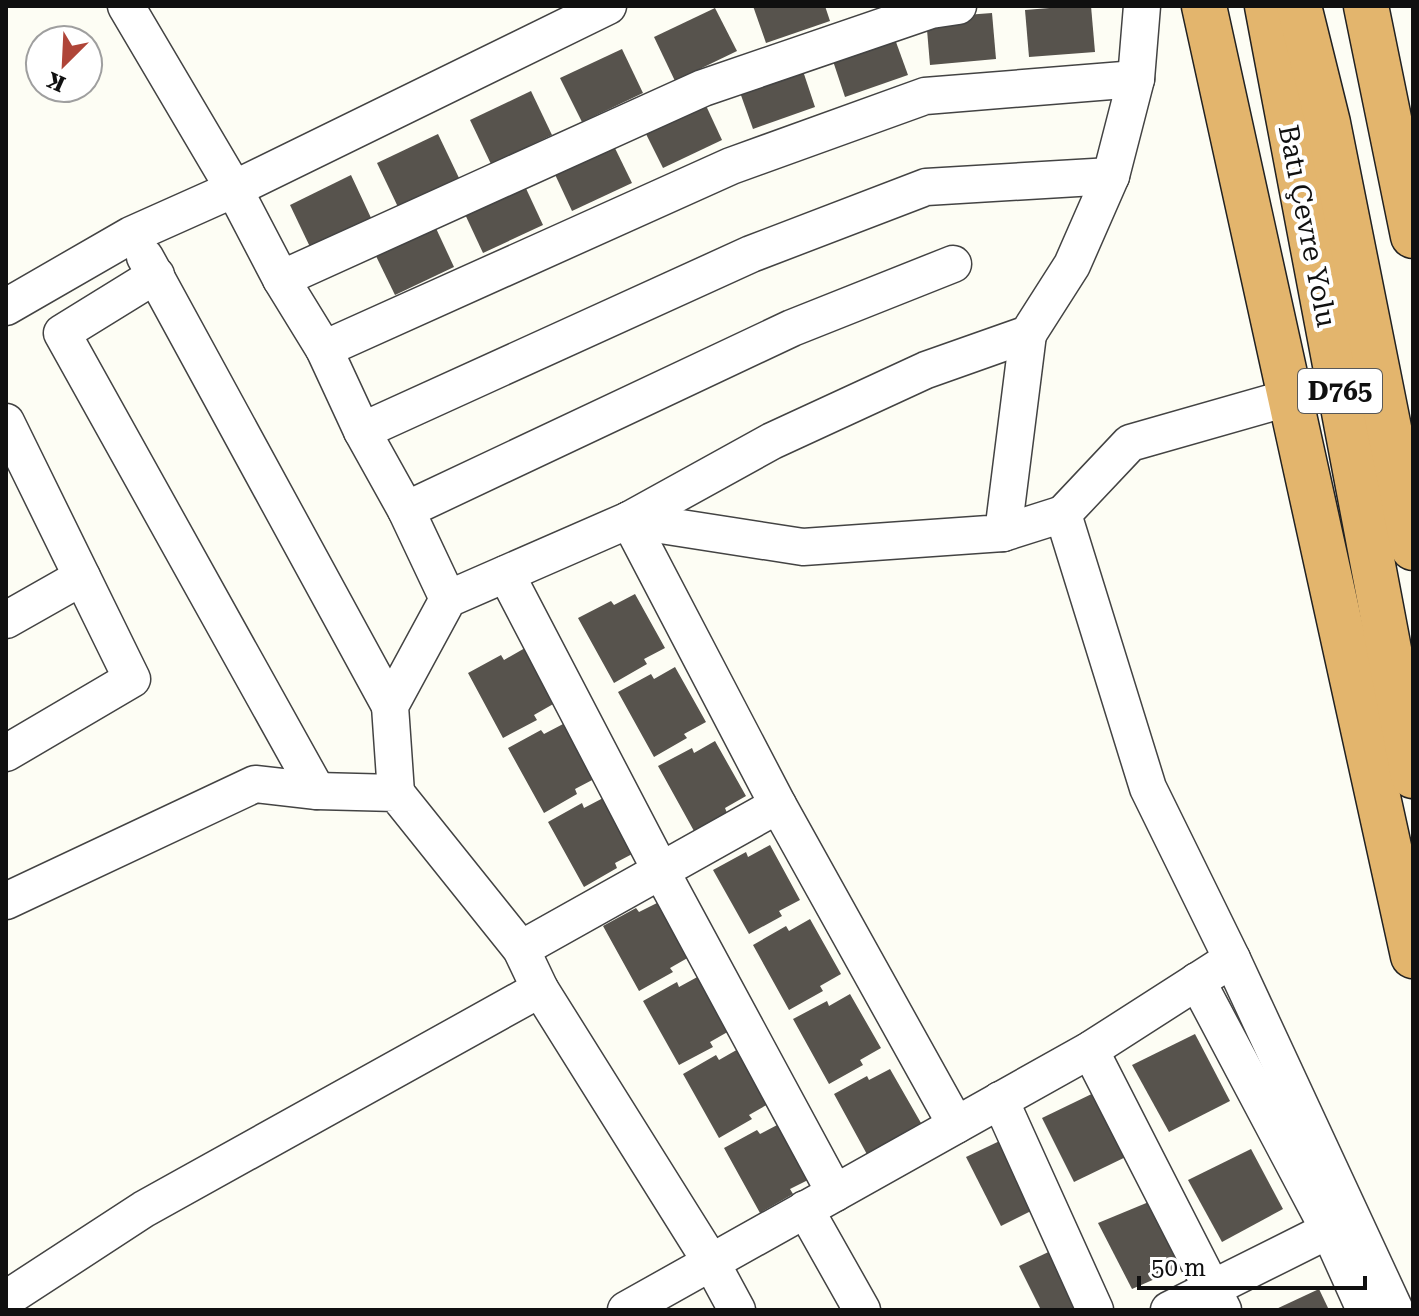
<svg xmlns="http://www.w3.org/2000/svg" width="1419" height="1316" viewBox="0 0 1419 1316" font-family="'Roboto Serif',serif">
  <style>
    .building { fill: #57534d }
    .lines { fill: none; stroke-linecap: round; stroke-linejoin: round }
    .minor-casing { stroke: #434343; stroke-width: 39 }
    .highway-casing { stroke: #212121; stroke-width: 47 }
    .minor { stroke: #fff; stroke-width: 36 }
    .highway { stroke: #e3b56d; stroke-width: 44 }
    .labels { text-anchor: middle; stroke-width: 8; stroke-linejoin: round; paint-order: stroke }
    .shield { fill: #fff; stroke: #585858; stroke-width: 2 }
    .shield-label { font-size: 26px; font-weight: bold; fill: #101010 }
    .street-label { font-size: 28px; fill: #101010; stroke: #fff }
  </style>
  <rect width="100%" height="100%" fill="#fdfdf4"/>
  <g class="building">
    <path d="M 753,6 L 825,6 L 830,21 L 766,43 Z"/>
    <path d="M 1074,6 L 1091,6 L 1095,52 L 1029,57 L 1025,10 Z"/>
    <path d="M 715,8 L 737,51 L 675,81 L 654,37 Z"/>
    <path d="M 992,13 L 996,59 L 930,65 L 926,18 Z"/>
    <path d="M 892,31 L 908,75 L 845,97 L 830,52 Z"/>
    <path d="M 622,49 L 643,93 L 582,122 L 560,78 Z"/>
    <path d="M 800,62 L 815,107 L 753,129 L 737,84 Z"/>
    <path d="M 531,91 L 552,135 L 491,164 L 470,120 Z"/>
    <path d="M 702,97 L 722,140 L 663,168 L 642,126 Z"/>
    <path d="M 438,134 L 459,178 L 398,207 L 377,163 Z"/>
    <path d="M 611,140 L 632,183 L 572,211 L 552,168 Z"/>
    <path d="M 351,175 L 372,220 L 311,249 L 290,205 Z"/>
    <path d="M 523,182 L 543,225 L 483,253 L 463,210 Z"/>
    <path d="M 434,224 L 454,267 L 395,295 L 374,252 Z"/>
    <path d="M 635,594 L 665,648 L 644,659 L 647,664 L 614,683 L 578,618 L 611,601 L 614,605 Z"/>
    <path d="M 525,648 L 555,703 L 534,715 L 537,720 L 503,738 L 468,673 L 501,655 L 504,660 Z"/>
    <path d="M 675,667 L 706,722 L 684,734 L 687,738 L 654,757 L 618,692 L 651,674 L 654,679 Z"/>
    <path d="M 565,723 L 596,778 L 575,789 L 577,794 L 544,813 L 508,748 L 541,730 L 544,734 Z"/>
    <path d="M 715,741 L 746,796 L 725,808 L 727,813 L 694,831 L 658,766 L 692,748 L 694,753 Z"/>
    <path d="M 605,797 L 636,852 L 615,863 L 617,868 L 584,887 L 548,822 L 582,803 L 584,808 Z"/>
    <path d="M 770,845 L 800,900 L 779,911 L 782,916 L 749,934 L 713,870 L 746,852 L 748,857 Z"/>
    <path d="M 661,901 L 691,956 L 670,968 L 673,972 L 639,991 L 603,926 L 636,908 L 639,912 Z"/>
    <path d="M 810,919 L 841,974 L 820,986 L 823,991 L 789,1010 L 753,945 L 786,926 L 789,931 Z"/>
    <path d="M 701,975 L 731,1030 L 710,1042 L 713,1047 L 679,1065 L 643,1001 L 677,982 L 679,987 Z"/>
    <path d="M 850,994 L 881,1048 L 860,1060 L 863,1065 L 829,1084 L 793,1019 L 827,1001 L 829,1006 Z"/>
    <path d="M 1195,1034 L 1230,1101 L 1169,1132 L 1132,1065 Z"/>
    <path d="M 740,1048 L 770,1103 L 749,1115 L 752,1119 L 719,1138 L 683,1074 L 716,1055 L 719,1060 Z"/>
    <path d="M 890,1069 L 921,1123 L 900,1135 L 902,1140 L 869,1158 L 834,1094 L 867,1076 L 869,1080 Z"/>
    <path d="M 1102,1089 L 1134,1153 L 1074,1182 L 1042,1118 Z"/>
    <path d="M 781,1123 L 812,1178 L 790,1189 L 793,1194 L 760,1213 L 724,1148 L 757,1130 L 760,1134 Z"/>
    <path d="M 1008,1137 L 1043,1205 L 1001,1226 L 966,1157 Z"/>
    <path d="M 1251,1149 L 1283,1209 L 1222,1242 L 1188,1180 Z"/>
    <path d="M 1156,1199 L 1189,1264 L 1132,1289 L 1098,1223 Z"/>
    <path d="M 1061,1246 L 1094,1310 L 1041,1310 L 1019,1266 Z"/>
    <path d="M 1319,1289 L 1329,1310 L 1274,1310 Z"/>
  </g>
  <g class="lines">
    <g class="minor-casing">
      <g id="minor">
        <path d="M 126,6 L 234,189 L 281,279 L 324,349 L 362,431 L 406,510 L 448,599"/>
        <path d="M 145,257 L 390,706"/>
        <path d="M 156,275 L 62,333 L 317,791"/>
        <path d="M 281,279 L 703,88 L 931,10 L 958,6"/>
        <path d="M 6,307 L 131,235 L 234,189 L 608,6"/>
        <path d="M 324,349 L 731,166 L 925,96 L 1136,79"/>
        <path d="M 1291,397 L 1130,443 L 1063,514 L 1148,788 L 1232,959 L 1395,1310"/>
        <path d="M 6,422 L 132,679 L 6,753"/>
        <path d="M 362,431 L 751,254 L 926,187 L 1111,176"/>
        <path d="M 406,510 L 792,328 L 953,264"/>
        <path d="M 629,520 L 778,805 L 956,1125"/>
        <path d="M 629,520 L 803,547 L 1003,533 L 1028,334"/>
        <path d="M 1003,533 L 1063,514"/>
        <path d="M 506,574 L 661,871 L 835,1193"/>
        <path d="M 6,620 L 82,577"/>
        <path d="M 396,793 L 390,706 L 448,599 L 629,520 L 772,441 L 926,370 L 1028,334 L 1072,265 L 1111,176 L 1136,79 L 1142,6"/>
        <path d="M 6,901 L 255,784 L 317,791 L 396,793 L 521,949 L 540,989 L 711,1262 L 737,1310"/>
        <path d="M 521,949 L 778,805"/>
        <path d="M 1197,981 L 1329,1230 L 1365,1310"/>
        <path d="M 1090,1050 L 1223,1310"/>
        <path d="M 1000,1100 L 1095,1310"/>
        <path d="M 805,1209 L 862,1310"/>
        <path d="M 6,1299 L 144,1209 L 540,989"/>
        <path d="M 626,1310 L 1090,1050 L 1232,959"/>
        <path d="M 1169,1310 L 1329,1230"/>
      </g>
    </g>
    <g class="highway-casing">
      <g id="highway">
        <path d="M 1204,6 L 1413,956"/>
        <path d="M 1267,6 L 1413,776"/>
        <path d="M 1299,6 L 1328,123 L 1413,548"/>
        <path d="M 1366,6 L 1413,236"/>
      </g>
    </g>
    <use href="#minor" class="minor"/>
    <use href="#highway" class="highway"/>
  </g>
  <g class="labels">
    <rect class="shield" x="1298" y="369" width="84" height="44" rx="6"/>
    <g class="shield-label">
      <text x="1340" y="400">D765</text>
    </g>
    <g class="street-label">
      <text transform="translate(1308 226) rotate(79)" y="10">Batı Çevre Yolu</text>
    </g>
  </g>
  <rect width="1419" height="1316" fill="none" stroke="#101010" stroke-width="16"/>
  <g transform="translate(64 64) rotate(204)"><circle r="38" fill="#ffffff" stroke="#9f9f9f" stroke-width="2"/>
  <path d="M0-6L14 30L0 20L-14 30Z" fill="#af4538"/>
  <text y="-12" font-size="22" font-weight="bold" text-anchor="middle" fill="#101010">K</text>
  </g>
  <path d="M1139 1276v12h226v-12" fill="none" stroke="#101010" stroke-width="4"/>
  <text x="1151" y="1276" font-size="24" fill="#101010" stroke="#ffffff" stroke-width="6" paint-order="stroke">50 m</text>
</svg>
